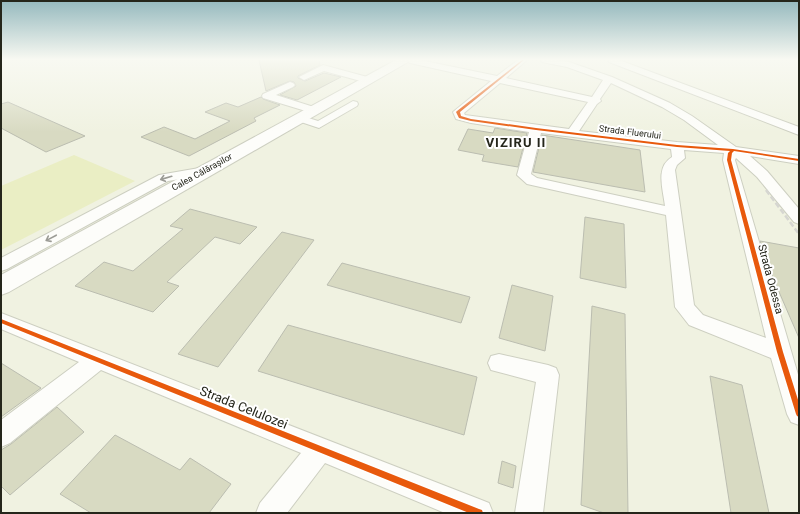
<svg xmlns="http://www.w3.org/2000/svg" width="800" height="514" viewBox="0 0 800 514" font-family="Roboto,sans-serif">
  <style>
    .green { fill: #eaeec4 }
    .building { fill: #d8dac2; stroke: #bbbdb0 }
    .lines { fill: none; stroke-linecap: round; stroke-linejoin: round }
    .minor-casing { stroke: #cdcfc1; stroke-width: 2 }
    .major-casing { stroke: #cdcfc1; stroke-width: 2 }
    .minor { fill: #fdfdfa; fill-rule: evenodd }
    .major { fill: #fdfdfa; fill-rule: evenodd }
    .rail { stroke: #d6d6d1; stroke-width: 2.5; stroke-dasharray: 5.5 2.5; stroke-linecap: butt }
    .cycleway-casing { stroke: #fff; stroke-width: 3 }
    .cycleway { fill: #e8590c; fill-rule: evenodd }
    .oneway { stroke: #9c9c96 }
    .labels { text-anchor: middle; stroke-width: 4; stroke-linejoin: round; paint-order: stroke }
    .far-street-label { font-size: 9px; fill: #25261b; stroke: #fff }
    .street-label { font-size: 11px; fill: #25261b; stroke: #fff }
    .far-district-label { font-size: 13px; font-weight: bold; letter-spacing: 1px; fill: #25261b; stroke: #fff }
    .near-street-label { font-size: 13px; fill: #25261b; stroke: #fff }
  </style>
  <rect width="100%" height="100%" fill="#f0f2e1"/>
  <path class="green" d="M 74,155 L 135,181 L 1,250 L 1,186 Z"/>
  <g class="building">
    <path d="M 259,60 L 319,60 L 320,65 L 298,76 L 298,78 L 305,81 L 324,73 L 341,77 L 297,100 L 280,95 L 296,86 L 294,82 L 290,81 L 266,91 Z"/>
    <path d="M 261,97 L 263,99 L 280,105 L 254,118 L 256,121 L 189,156 L 141,137 L 164,127 L 195,139 L 230,121 L 205,112 L 226,103 L 238,107 Z"/>
    <path d="M 8,102 L 85,136 L 46,152 L 1,128 L 1,104 Z"/>
    <path d="M 495,128 L 527,133 L 518,167 L 482,161 L 484,155 L 458,150 L 468,129 L 493,133 Z"/>
    <path d="M 542,135 L 640,150 L 645,192 L 533,172 Z"/>
    <path d="M 190,209 L 257,227 L 240,244 L 215,237 L 167,282 L 179,286 L 153,312 L 75,286 L 104,262 L 133,271 L 183,229 L 170,226 Z"/>
    <path d="M 585,217 L 624,224 L 626,288 L 580,278 Z"/>
    <path d="M 282,232 L 314,240 L 218,367 L 178,354 Z"/>
    <path d="M 760,241 L 799,248 L 799,338 L 773,278 Z"/>
    <path d="M 342,263 L 470,297 L 461,323 L 327,285 Z"/>
    <path d="M 512,285 L 553,296 L 545,351 L 499,338 Z"/>
    <path d="M 592,306 L 625,314 L 628,513 L 604,513 L 581,505 Z"/>
    <path d="M 288,325 L 477,377 L 464,435 L 258,371 Z"/>
    <path d="M 1,363 L 41,388 L 1,417 Z"/>
    <path d="M 710,376 L 742,385 L 769,513 L 731,513 Z"/>
    <path d="M 57,407 L 84,432 L 10,495 L 1,486 L 1,450 L 11,444 Z"/>
    <path d="M 115,435 L 180,470 L 190,458 L 231,484 L 209,513 L 91,513 L 60,494 Z"/>
    <path d="M 502,461 L 516,466 L 513,488 L 498,483 Z"/>
  </g>
  <g class="lines">
    <g class="minor-casing">
      <g id="minor">
        <path d="M 406,60 L 420,60 L 497,76 L 518,60 L 527,60 L 506,78 L 592,97 L 603,80 L 567,67 L 542,62 L 541,60 L 556,60 L 569,62 L 612,77 L 670,103 L 692,116 L 736,147 L 799,156 L 799,164 L 750,156 L 767,171 L 799,209 L 799,224 L 794,222 L 757,177 L 736,158 L 735,160 L 799,378 L 799,425 L 791,422 L 787,414 L 771,358 L 689,325 L 675,307 L 666,215 L 527,184 L 517,175 L 529,132 L 471,123 L 456,119 L 453,112 L 491,81 L 410,63 ZM 500,83 L 588,102 L 569,129 L 465,115 L 464,113 ZM 611,83 L 662,107 L 684,120 L 718,145 L 677,142 L 579,131 L 597,104 L 601,101 L 600,99 ZM 541,133 L 671,149 L 672,157 C 655,167 663,189 665,206 L 537,178 L 531,174 ZM 684,150 L 724,153 L 723,160 L 766,338 L 703,315 L 694,305 L 675,170 L 677,165 L 685,158 Z"/>
        <path d="M 608,60 L 619,60 L 799,127 L 799,135 L 609,62 Z"/>
        <path d="M 323,65 L 371,78 L 373,80 L 368,83 L 324,71 L 304,80 L 299,77 Z"/>
        <path d="M 290,82 L 293,83 L 295,85 L 293,87 L 276,95 L 317,108 L 318,110 L 317,112 L 309,112 L 263,98 L 262,96 L 263,94 Z"/>
        <path d="M 353,101 L 357,102 L 358,104 L 357,106 L 319,128 L 295,120 L 293,118 L 299,115 L 318,121 Z"/>
        <path d="M 205,167 L 210,168 L 212,171 L 210,174 L 168,181 L 7,269 L 1,271 L 1,258 L 159,175 Z"/>
        <path d="M 1,313 L 479,499 L 489,503 L 493,513 L 445,513 L 325,463 L 287,513 L 256,513 L 260,503 L 301,453 L 101,370 L 10,443 L 1,447 L 1,420 L 79,362 L 1,329 Z"/>
        <path d="M 499,354 L 548,365 L 556,368 L 559,375 L 543,513 L 515,513 L 536,382 L 491,370 L 488,363 L 491,356 Z"/>
      </g>
    </g>
    <g class="major-casing">
      <path id="major" d="M 396,60 L 410,60 L 408,62 L 9,292 L 1,295 L 1,275 Z"/>
    </g>
    <use href="#minor" class="minor"/>
    <use href="#major" class="major"/>
    <path class="rail" d="M 766,190 L 799,234"/>
    <g class="cycleway-casing">
      <g id="cycleway">
        <path d="M 522,60 L 524,60 L 460,112 L 461,116 L 471,119 L 536,128 L 677,145 L 733,149 L 799,159 L 799,161 L 734,151 L 732,153 L 731,160 L 783,352 L 799,403 L 799,417 L 797,416 L 796,414 L 777,352 L 727,160 L 728,153 L 730,151 L 677,147 L 536,130 L 471,121 L 459,118 L 456,112 L 457,111 Z"/>
        <path d="M 1,319 L 479,509 L 482,510 L 483,513 L 469,513 L 1,323 Z"/>
      </g>
    </g>
    <use href="#cycleway" class="cycleway"/>
  </g>
  <defs><path id="oneway-shaft" d="M-6 0H5M1.5-3L5.5 0L1.5 3" fill="none" stroke-width="1.6" stroke-linecap="round" stroke-linejoin="round"/></defs>
  <g class="oneway">
    <use href="#oneway-shaft" transform="translate(166 178) rotate(164)"/>
    <use href="#oneway-shaft" transform="translate(51 238) rotate(152)"/>
  </g>
  <linearGradient id="sky" x2="0" y2="1"><stop stop-color="#95b9be"/><stop offset="0.45" stop-color="#f8f9f2"/><stop offset="1" stop-color="#f8f9f2" stop-opacity="0"/></linearGradient>
  <rect width="800" height="132" fill="url(#sky)"/>
  <g class="labels">
    <g class="far-street-label">
      <text transform="translate(630 132) rotate(7)" y="3">Strada Fluerului</text>
      <text transform="translate(202 172) rotate(-29)" y="3">Calea Călărașilor</text>
    </g>
    <g class="street-label">
      <text transform="translate(771 279) rotate(75)" y="4">Strada Odessa</text>
    </g>
    <g class="far-district-label">
      <text x="516" y="147">VIZIRU II</text>
    </g>
    <g class="near-street-label">
      <text transform="translate(244 407) rotate(22)" y="5">Strada Celulozei</text>
    </g>
  </g>
  <rect width="800" height="514" fill="none" stroke="#25261b" stroke-width="4"/>
</svg>
